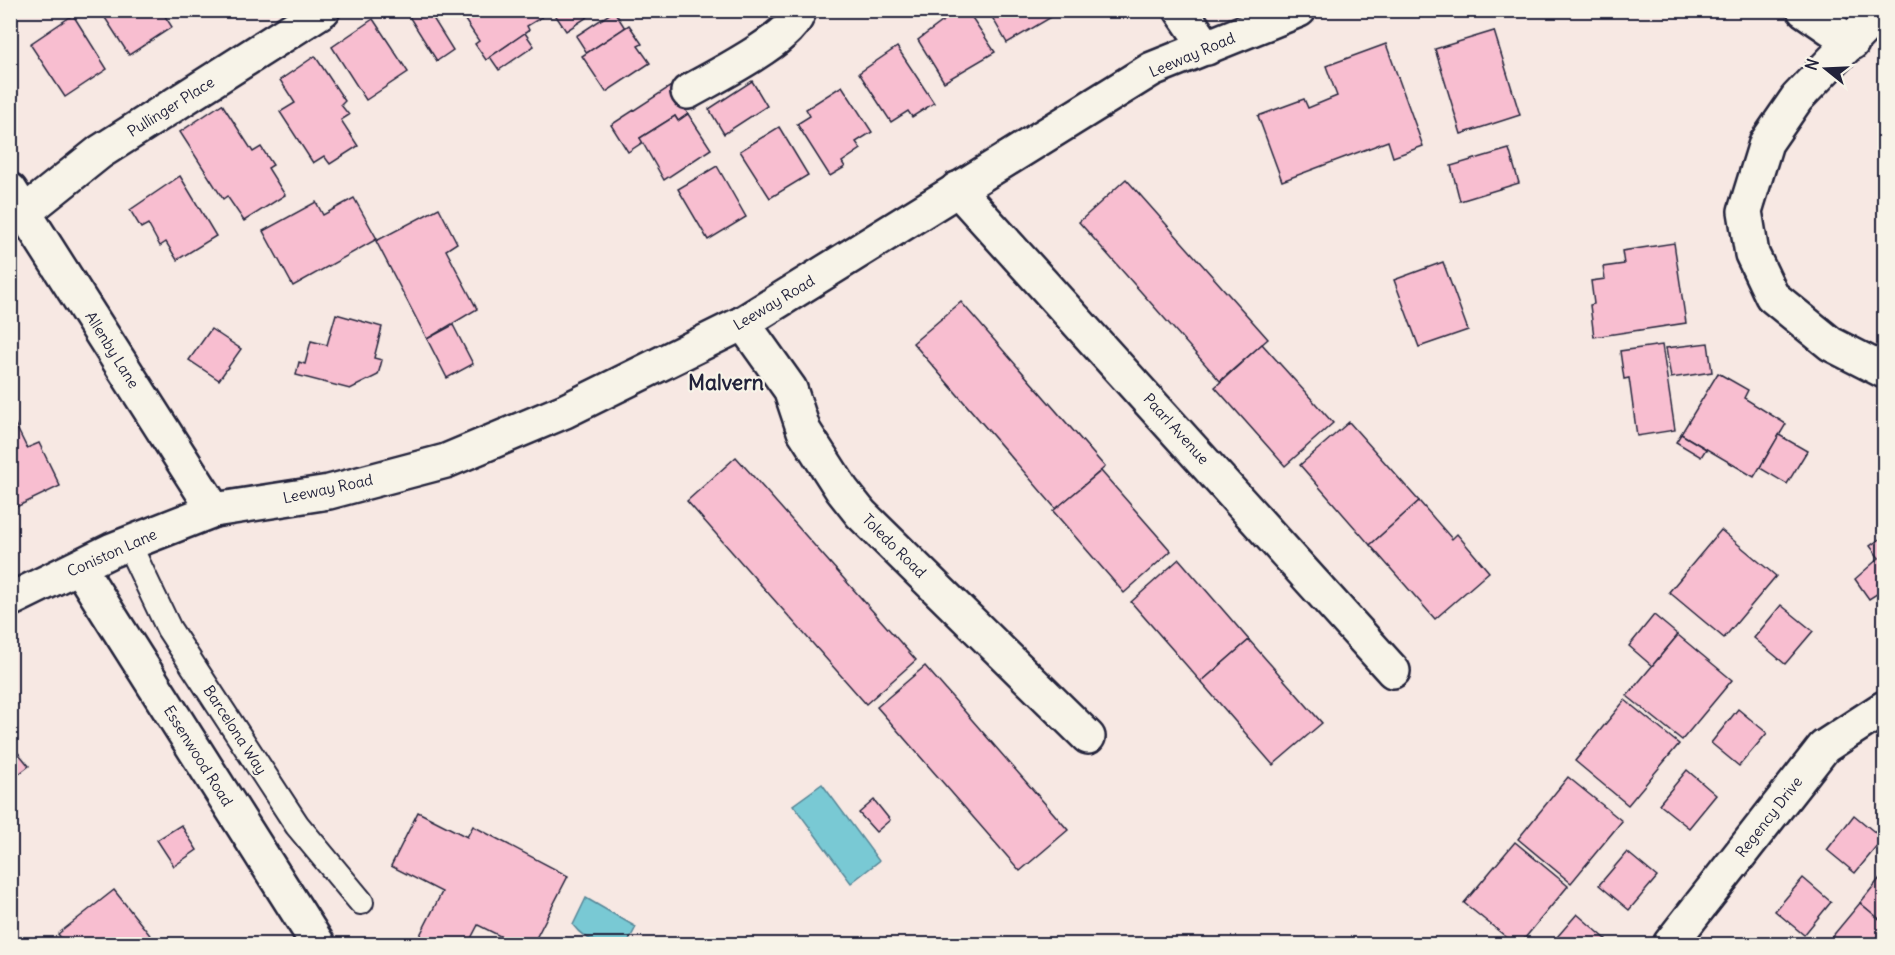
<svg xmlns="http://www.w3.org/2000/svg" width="1895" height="955" viewBox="0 0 1895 955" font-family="Delius,sans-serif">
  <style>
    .water { fill: #79c9d4; stroke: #568697; stroke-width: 1.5 }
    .building { fill: #f8bed0; stroke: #22223b; stroke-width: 1.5 }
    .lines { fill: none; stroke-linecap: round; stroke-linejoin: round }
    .service-casing { stroke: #22223b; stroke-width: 28 }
    .minor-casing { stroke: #22223b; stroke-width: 38 }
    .service { stroke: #f7f3e8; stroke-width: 24 }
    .minor { stroke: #f7f3e8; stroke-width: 33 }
    .labels { text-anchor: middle; stroke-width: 4.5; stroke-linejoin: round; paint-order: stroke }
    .street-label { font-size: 15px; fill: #22223b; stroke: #f7f3e8 }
    .district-label { font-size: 21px; font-weight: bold; fill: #22223b; stroke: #f7f3e8 }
  </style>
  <rect width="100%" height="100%" fill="#f7e8e3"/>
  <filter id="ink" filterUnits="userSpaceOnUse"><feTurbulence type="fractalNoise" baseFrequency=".0167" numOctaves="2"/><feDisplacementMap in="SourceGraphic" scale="12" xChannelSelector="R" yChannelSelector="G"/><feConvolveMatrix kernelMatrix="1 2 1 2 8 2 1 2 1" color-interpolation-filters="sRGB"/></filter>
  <g filter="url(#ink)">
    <g class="water">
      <path d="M 822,784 L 879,861 L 851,883 L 793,805 Z"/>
      <path d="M 586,898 L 636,927 L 627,944 C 606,945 587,944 573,925 Z"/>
    </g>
    <g class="building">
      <path d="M 100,10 L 161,10 L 172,27 L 129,55 Z"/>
      <path d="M 405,10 L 428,10 L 453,50 L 437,61 Z"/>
      <path d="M 465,10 L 537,10 L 542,17 L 527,26 L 529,30 L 525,33 L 486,60 L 475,44 L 479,41 L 461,14 Z"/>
      <path d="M 552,10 L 598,10 L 566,31 Z"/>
      <path d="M 958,10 L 967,10 L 995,52 L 944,82 L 918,40 Z"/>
      <path d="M 988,10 L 1059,10 L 1060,12 L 1007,43 Z"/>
      <path d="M 614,11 L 625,28 L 587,53 L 576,36 Z"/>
      <path d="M 73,15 L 107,69 L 65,97 L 30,44 Z"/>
      <path d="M 373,19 L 408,72 L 366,100 L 332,47 Z"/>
      <path d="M 629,25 L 642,44 L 638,46 L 650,63 L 606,92 L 582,56 Z"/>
      <path d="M 1494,31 L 1520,115 L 1461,134 L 1435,49 Z"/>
      <path d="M 525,33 L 534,46 L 499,70 L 490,57 Z"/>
      <path d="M 1386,44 L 1423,146 L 1393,157 L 1388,141 L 1282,181 L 1258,116 L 1304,99 L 1308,108 L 1337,96 L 1326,66 Z"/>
      <path d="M 897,47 L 934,103 L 912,117 L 908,111 L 891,122 L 859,73 Z"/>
      <path d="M 315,56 L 345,101 L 341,105 L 349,115 L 341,120 L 358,146 L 330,164 L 324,156 L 313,163 L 280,112 L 295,103 L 280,80 Z"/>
      <path d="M 752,81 L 767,106 L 724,134 L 709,109 Z"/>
      <path d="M 671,86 L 688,114 L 678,121 L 675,116 L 640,138 L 643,142 L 628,152 L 611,125 Z"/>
      <path d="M 842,86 L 872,132 L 856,142 L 861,149 L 842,162 L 845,167 L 830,176 L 797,124 L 810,116 L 806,109 Z"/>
      <path d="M 222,104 L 253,152 L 261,147 L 273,165 L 268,168 L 285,195 L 244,221 L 227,196 L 223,199 L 180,132 Z"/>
      <path d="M 688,114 L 711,149 L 664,180 L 640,138 L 675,116 L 678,121 Z"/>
      <path d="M 779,127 L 808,175 L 770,198 L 740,151 Z"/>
      <path d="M 1509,149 L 1519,183 L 1460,201 L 1451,166 Z"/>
      <path d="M 717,166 L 746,217 L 708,240 L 678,189 Z"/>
      <path d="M 180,176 L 216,236 L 177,260 L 166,242 L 160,246 L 148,224 L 141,228 L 130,210 Z"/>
      <path d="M 1126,179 L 1268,339 L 1220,381 L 1079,222 Z"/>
      <path d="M 354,198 L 377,239 L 293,286 L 263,231 L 316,202 L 323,215 Z"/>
      <path d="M 439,208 L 457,243 L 446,250 L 477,309 L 427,339 L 376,241 Z"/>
      <path d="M 1674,243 L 1686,323 L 1594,337 L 1590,305 L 1594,304 L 1591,281 L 1605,279 L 1603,267 L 1624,264 L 1622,251 Z"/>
      <path d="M 1443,262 L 1468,330 L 1419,347 L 1394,280 Z"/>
      <path d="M 961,302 L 1105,467 L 1056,509 L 913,343 Z"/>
      <path d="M 336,314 L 382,327 L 374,358 L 382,360 L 378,375 L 350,389 L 296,375 L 299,362 L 305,364 L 311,341 L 327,345 Z"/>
      <path d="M 453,325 L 473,364 L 447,378 L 427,339 Z"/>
      <path d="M 211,329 L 241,349 L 219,380 L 189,360 Z"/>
      <path d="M 1708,343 L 1712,372 L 1671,378 L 1666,348 Z"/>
      <path d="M 1262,344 L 1333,423 L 1285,466 L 1215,387 Z"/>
      <path d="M 1662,345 L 1675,430 L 1637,436 L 1629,378 L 1624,379 L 1620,351 Z"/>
      <path d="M 1718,373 L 1748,390 L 1744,398 L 1786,424 L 1754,477 L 1681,434 Z"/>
      <path d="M 10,414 L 27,448 L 39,443 L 60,486 L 10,510 Z"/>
      <path d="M 1349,422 L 1419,501 L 1370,545 L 1300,465 Z"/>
      <path d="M 1681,434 L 1706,449 L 1701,457 L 1676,442 Z"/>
      <path d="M 1779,435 L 1807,451 L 1787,484 L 1760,468 Z"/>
      <path d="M 736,457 L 916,660 L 866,704 L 687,501 Z"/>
      <path d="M 1101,471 L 1171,551 L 1124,593 L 1053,511 Z"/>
      <path d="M 1419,501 L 1452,539 L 1457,534 L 1489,572 L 1435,619 L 1370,545 Z"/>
      <path d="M 1721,530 L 1776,576 L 1724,638 L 1669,592 Z"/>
      <path d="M 1884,536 L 1884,592 L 1883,590 L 1869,599 L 1855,579 L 1879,558 L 1870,546 Z"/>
      <path d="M 1179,559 L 1249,640 L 1201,682 L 1131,602 Z"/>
      <path d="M 1781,605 L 1813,631 L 1785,664 L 1754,638 Z"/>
      <path d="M 1654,615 L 1678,635 L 1652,666 L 1629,646 Z"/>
      <path d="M 1678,635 L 1732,680 L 1682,740 L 1627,696 Z"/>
      <path d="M 1249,640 L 1322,723 L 1273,765 L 1201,682 Z"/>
      <path d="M 925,666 L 1068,830 L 1020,871 L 877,707 Z"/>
      <path d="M 1625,700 L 1679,744 L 1628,805 L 1575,761 Z"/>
      <path d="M 1738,709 L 1767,733 L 1739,766 L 1711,743 Z"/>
      <path d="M 10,743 L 29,766 L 10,781 Z"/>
      <path d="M 1687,770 L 1716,795 L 1689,828 L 1659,804 Z"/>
      <path d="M 1568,777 L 1622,821 L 1571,883 L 1518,839 Z"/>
      <path d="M 874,800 L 890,820 L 876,832 L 859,813 Z"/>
      <path d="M 418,812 L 467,837 L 473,826 L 568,876 L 533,944 L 516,944 L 478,925 L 468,944 L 416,943 L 442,892 L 391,866 Z"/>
      <path d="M 1854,815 L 1883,839 L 1855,873 L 1827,850 Z"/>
      <path d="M 181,825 L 197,850 L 174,866 L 157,840 Z"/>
      <path d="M 1515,842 L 1568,886 L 1520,944 L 1515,944 L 1464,903 Z"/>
      <path d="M 1627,852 L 1657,877 L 1629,910 L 1599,885 Z"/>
      <path d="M 1884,873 L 1884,923 L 1860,903 Z"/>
      <path d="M 1803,878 L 1831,902 L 1804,935 L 1775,911 Z"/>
      <path d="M 114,890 L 157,944 L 66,944 L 58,934 Z"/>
      <path d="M 1860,903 L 1884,923 L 1884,944 L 1826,944 Z"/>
      <path d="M 1577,914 L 1606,939 L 1601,944 L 1551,944 Z"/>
    </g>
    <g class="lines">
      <g class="service-casing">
        <path id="service" d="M 129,545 L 169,629 L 297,825 L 361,902"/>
      </g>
      <g class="minor-casing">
        <g id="minor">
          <path d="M 1181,10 L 1207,48"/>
          <path d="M 1804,10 L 1852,43"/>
          <path d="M 1881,10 L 1797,98 L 1766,143 L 1745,211 L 1752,254 L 1772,296 L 1831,344 L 1884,371"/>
          <path d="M 688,92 C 712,78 796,37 799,10"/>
          <path d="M 957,189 L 1393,671"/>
          <path d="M 10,190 L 214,510"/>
          <path d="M 25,212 L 100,152 L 323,10"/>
          <path d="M 743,323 L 790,389 L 804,431 L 842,490 L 861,514 L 1088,737"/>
          <path d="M 79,567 L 318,944"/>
          <path d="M 10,600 L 112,550 L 214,510 L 329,492 L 446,461 L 565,411 L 743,323 L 1152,69 L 1299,10"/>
          <path d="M 1670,944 L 1824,747 L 1884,708"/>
        </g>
      </g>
      <use href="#service" class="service"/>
      <use href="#minor" class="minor"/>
    </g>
  </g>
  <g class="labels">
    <g class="street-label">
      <text transform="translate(1192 55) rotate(-23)" y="5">Leeway Road</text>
      <text transform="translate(171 107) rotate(-32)" y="5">Pullinger Place</text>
      <text transform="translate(774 303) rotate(-31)" y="5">Leeway Road</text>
      <text transform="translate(112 350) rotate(58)" y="5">Allenby Lane</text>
      <text transform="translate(1176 429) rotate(48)" y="5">Paarl Avenue</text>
      <text transform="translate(328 489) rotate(-12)" y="5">Leeway Road</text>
      <text transform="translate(894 546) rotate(45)" y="5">Toledo Road</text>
      <text transform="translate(112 553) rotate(-24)" y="5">Coniston Lane</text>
      <text transform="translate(235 730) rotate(57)" y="5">Barcelona Way</text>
      <text transform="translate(198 756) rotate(58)" y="5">Essenwood Road</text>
      <text transform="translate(1769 817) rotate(-52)" y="5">Regency Drive</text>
    </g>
    <g class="district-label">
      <text x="726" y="390">Malvern</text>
    </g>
  </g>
  <rect width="1895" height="955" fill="none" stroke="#f7f3e8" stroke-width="36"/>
  <rect x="18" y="18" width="1859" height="919" fill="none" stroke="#22223b" stroke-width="2" filter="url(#ink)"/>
  <g transform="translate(1826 69) rotate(288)" stroke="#f7f3e8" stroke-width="4.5" paint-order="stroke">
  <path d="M0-4.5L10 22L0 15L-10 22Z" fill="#22223b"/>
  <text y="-9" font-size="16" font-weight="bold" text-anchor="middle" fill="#22223b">N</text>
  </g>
</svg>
